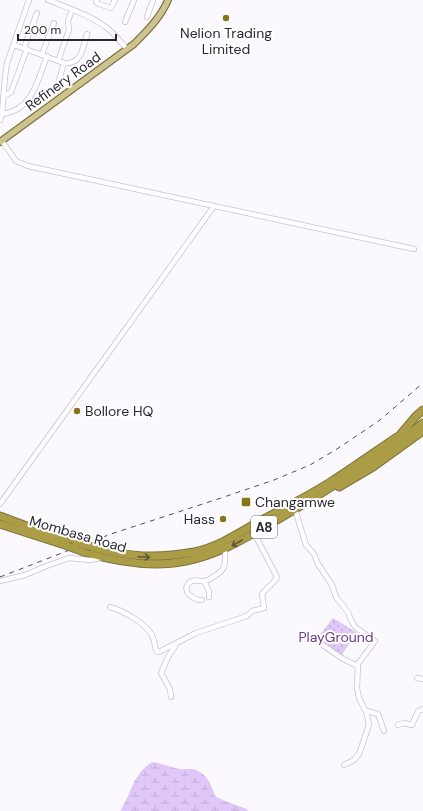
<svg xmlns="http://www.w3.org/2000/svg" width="423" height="811" viewBox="0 0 423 811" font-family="'DM Sans',sans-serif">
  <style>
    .wetland { fill: url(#wetland-marsh) }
    .park { fill: url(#park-dots) }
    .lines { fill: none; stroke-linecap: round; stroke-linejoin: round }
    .minor-casing { stroke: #cbc0d7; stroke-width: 6 }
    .major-casing { stroke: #7e743e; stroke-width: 8 }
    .highway-casing { stroke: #7e743e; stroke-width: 9 }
    .minor { stroke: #fff; stroke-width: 4.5 }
    .major { stroke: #cdc490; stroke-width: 5.5 }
    .highway { stroke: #ab9d46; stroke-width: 7 }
    .rail { stroke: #514d55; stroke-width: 1; stroke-dasharray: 5 5; stroke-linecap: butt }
    .highway-bridge-casing { stroke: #7e743e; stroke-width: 9; stroke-linecap: butt }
    .highway-bridge { stroke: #ab9d46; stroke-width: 7 }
    .oneway { stroke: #5e5639 }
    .poi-dot { fill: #847619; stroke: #fff; stroke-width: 1.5 }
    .labels { text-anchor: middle; stroke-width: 4; stroke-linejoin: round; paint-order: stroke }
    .shield { fill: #fff; stroke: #6b686e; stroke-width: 1 }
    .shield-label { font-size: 13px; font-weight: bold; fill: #2b2730 }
    .poi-label { font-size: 14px; fill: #2b2730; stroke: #fff; text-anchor: start }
    .street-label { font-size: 14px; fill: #2b2730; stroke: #fff }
    .park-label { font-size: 14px; fill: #643b88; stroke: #fff }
  </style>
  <defs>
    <pattern id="wetland-marsh" width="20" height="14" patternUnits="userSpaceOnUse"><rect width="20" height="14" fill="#dfc8f9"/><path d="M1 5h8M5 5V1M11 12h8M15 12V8" fill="none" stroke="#c0acd6"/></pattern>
    <pattern id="park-dots" width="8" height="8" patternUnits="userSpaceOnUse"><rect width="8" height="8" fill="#dfc8f9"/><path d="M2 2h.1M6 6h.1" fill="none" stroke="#c0acd6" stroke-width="1.8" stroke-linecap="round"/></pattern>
  </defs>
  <rect width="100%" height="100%" fill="#fcf9fe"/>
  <path class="wetland" d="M 152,762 C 162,763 170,767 180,769 C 184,770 188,768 192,769 C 205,771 212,784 215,796 L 225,801 L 247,809 L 248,811 L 120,811 C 132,793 132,775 152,762 Z"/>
  <path class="park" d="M 333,618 L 357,633 L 340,657 L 315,641 Z"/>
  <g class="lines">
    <g class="minor-casing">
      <g id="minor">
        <path d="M 48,0 C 68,8 90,15 107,28 C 115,34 120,42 127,49"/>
        <path d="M 97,0 L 96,2 L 99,4 L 111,8 L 115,0"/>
        <path d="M 147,17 L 153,0"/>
        <path d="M 125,22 L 134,0"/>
        <path d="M 14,45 L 64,63 C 82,65 83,47 87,34"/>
        <path d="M 24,48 L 37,13"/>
        <path d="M 42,54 L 54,23"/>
        <path d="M 58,61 L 69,30 L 68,21 L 72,10"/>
        <path d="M 56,91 L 64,63"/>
        <path d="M 4,96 L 11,92 L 27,49"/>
        <path d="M 2,114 C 32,111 38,80 47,56"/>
        <path d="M 0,120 L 2,114 L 5,77 L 7,63 L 29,0"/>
        <path d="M 2,141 L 16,161 L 28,166 L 414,249"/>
        <path d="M 0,504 L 214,206"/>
        <path d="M 295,509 L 306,545 L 314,554 L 318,564 L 332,585 L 336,597 L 348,612 L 351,620 L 355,627 L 375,641 L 358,664 L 357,688 L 359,698 L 364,708 L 366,711 L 378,714 L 384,731"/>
        <path d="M 0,581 L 25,575 L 49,565 L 69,558 L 90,560 L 101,558"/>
        <path d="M 204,581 L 209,591 L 209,597"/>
        <path d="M 202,600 C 193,600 181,591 189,583 C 194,578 199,582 204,581 C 207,581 210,579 213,577 C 227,569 225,565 225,549"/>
        <path d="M 110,607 C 124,611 145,623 152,635 C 154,640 155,646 156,651 L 159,652 L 196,633 L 247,616 L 252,611 L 264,608 L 262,594 L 276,579 L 277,577 L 254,533"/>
        <path d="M 317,641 L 343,659 L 358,666"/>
        <path d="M 417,678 L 423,679"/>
        <path d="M 171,697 L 170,689 L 161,673 L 168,657 L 175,646"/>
        <path d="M 398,725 L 404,723 L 412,725 L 418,711 L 423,709"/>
        <path d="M 344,765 L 354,760 L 359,754 L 369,725 L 366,711"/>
      </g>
    </g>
    <g class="major-casing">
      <path id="major" d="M 0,142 L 134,44 C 147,31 161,17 168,0"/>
    </g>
    <g class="highway-casing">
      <g id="highway">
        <path d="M 400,435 L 416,416 L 423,410"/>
        <path d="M 339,487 L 373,467 L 423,431"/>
        <path d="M 0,516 L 32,528 L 76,542"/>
        <path d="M 0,524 L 68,546"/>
        <path d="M 92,547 C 130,557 155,559 194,552 C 218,547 239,533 260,521 C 284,508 309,496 332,481 C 354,467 376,451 397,437"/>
        <path d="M 84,552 C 117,562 152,568 186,561 C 222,554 250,535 282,517 C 331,488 378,458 423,423"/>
      </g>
    </g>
    <use href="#minor" class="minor"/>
    <use href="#major" class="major"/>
    <use href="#highway" class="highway"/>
    <path class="rail" d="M 0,577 L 111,534 L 221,498 L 274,480 L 310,465 L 337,449 L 380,420 L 423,383"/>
    <g class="highway-bridge-casing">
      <g id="highway-bridge">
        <path d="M 76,542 L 92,547"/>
        <path d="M 68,546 L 84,552"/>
      </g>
    </g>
    <use href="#highway-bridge" class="highway-bridge"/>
  </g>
  <defs><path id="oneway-shaft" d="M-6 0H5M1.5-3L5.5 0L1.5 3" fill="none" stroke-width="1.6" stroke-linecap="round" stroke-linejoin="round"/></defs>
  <g class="oneway">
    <use href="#oneway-shaft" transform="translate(237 543) rotate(150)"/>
    <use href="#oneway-shaft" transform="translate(144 557) rotate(3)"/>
  </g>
  <g class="poi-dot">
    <circle cx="226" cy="18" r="4"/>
    <circle cx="77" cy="411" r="4"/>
    <rect x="241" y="497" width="10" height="10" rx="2"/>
    <circle cx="223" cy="519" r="4"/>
  </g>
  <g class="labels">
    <rect class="shield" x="251" y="516" width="26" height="22" rx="3"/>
    <g class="shield-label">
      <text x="264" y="532">A8</text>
    </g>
    <g class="poi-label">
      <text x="226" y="38" text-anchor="middle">Nelion Trading<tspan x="226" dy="16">Limited</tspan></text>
      <text x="85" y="416">Bollore HQ</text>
      <text x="255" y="507">Changamwe</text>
      <text x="215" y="524" text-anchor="end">Hass</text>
    </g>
    <g class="street-label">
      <text transform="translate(63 81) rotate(-36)" y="5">Refinery Road</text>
      <text transform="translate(78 534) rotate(16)" y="5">Mombasa Road</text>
    </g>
    <g class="park-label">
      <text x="336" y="642">PlayGround</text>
    </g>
  </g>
  <path d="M18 34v6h98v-6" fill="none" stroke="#2b2730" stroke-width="2"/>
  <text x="24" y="34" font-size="12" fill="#2b2730" stroke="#ffffff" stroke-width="3" paint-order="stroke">200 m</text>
</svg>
